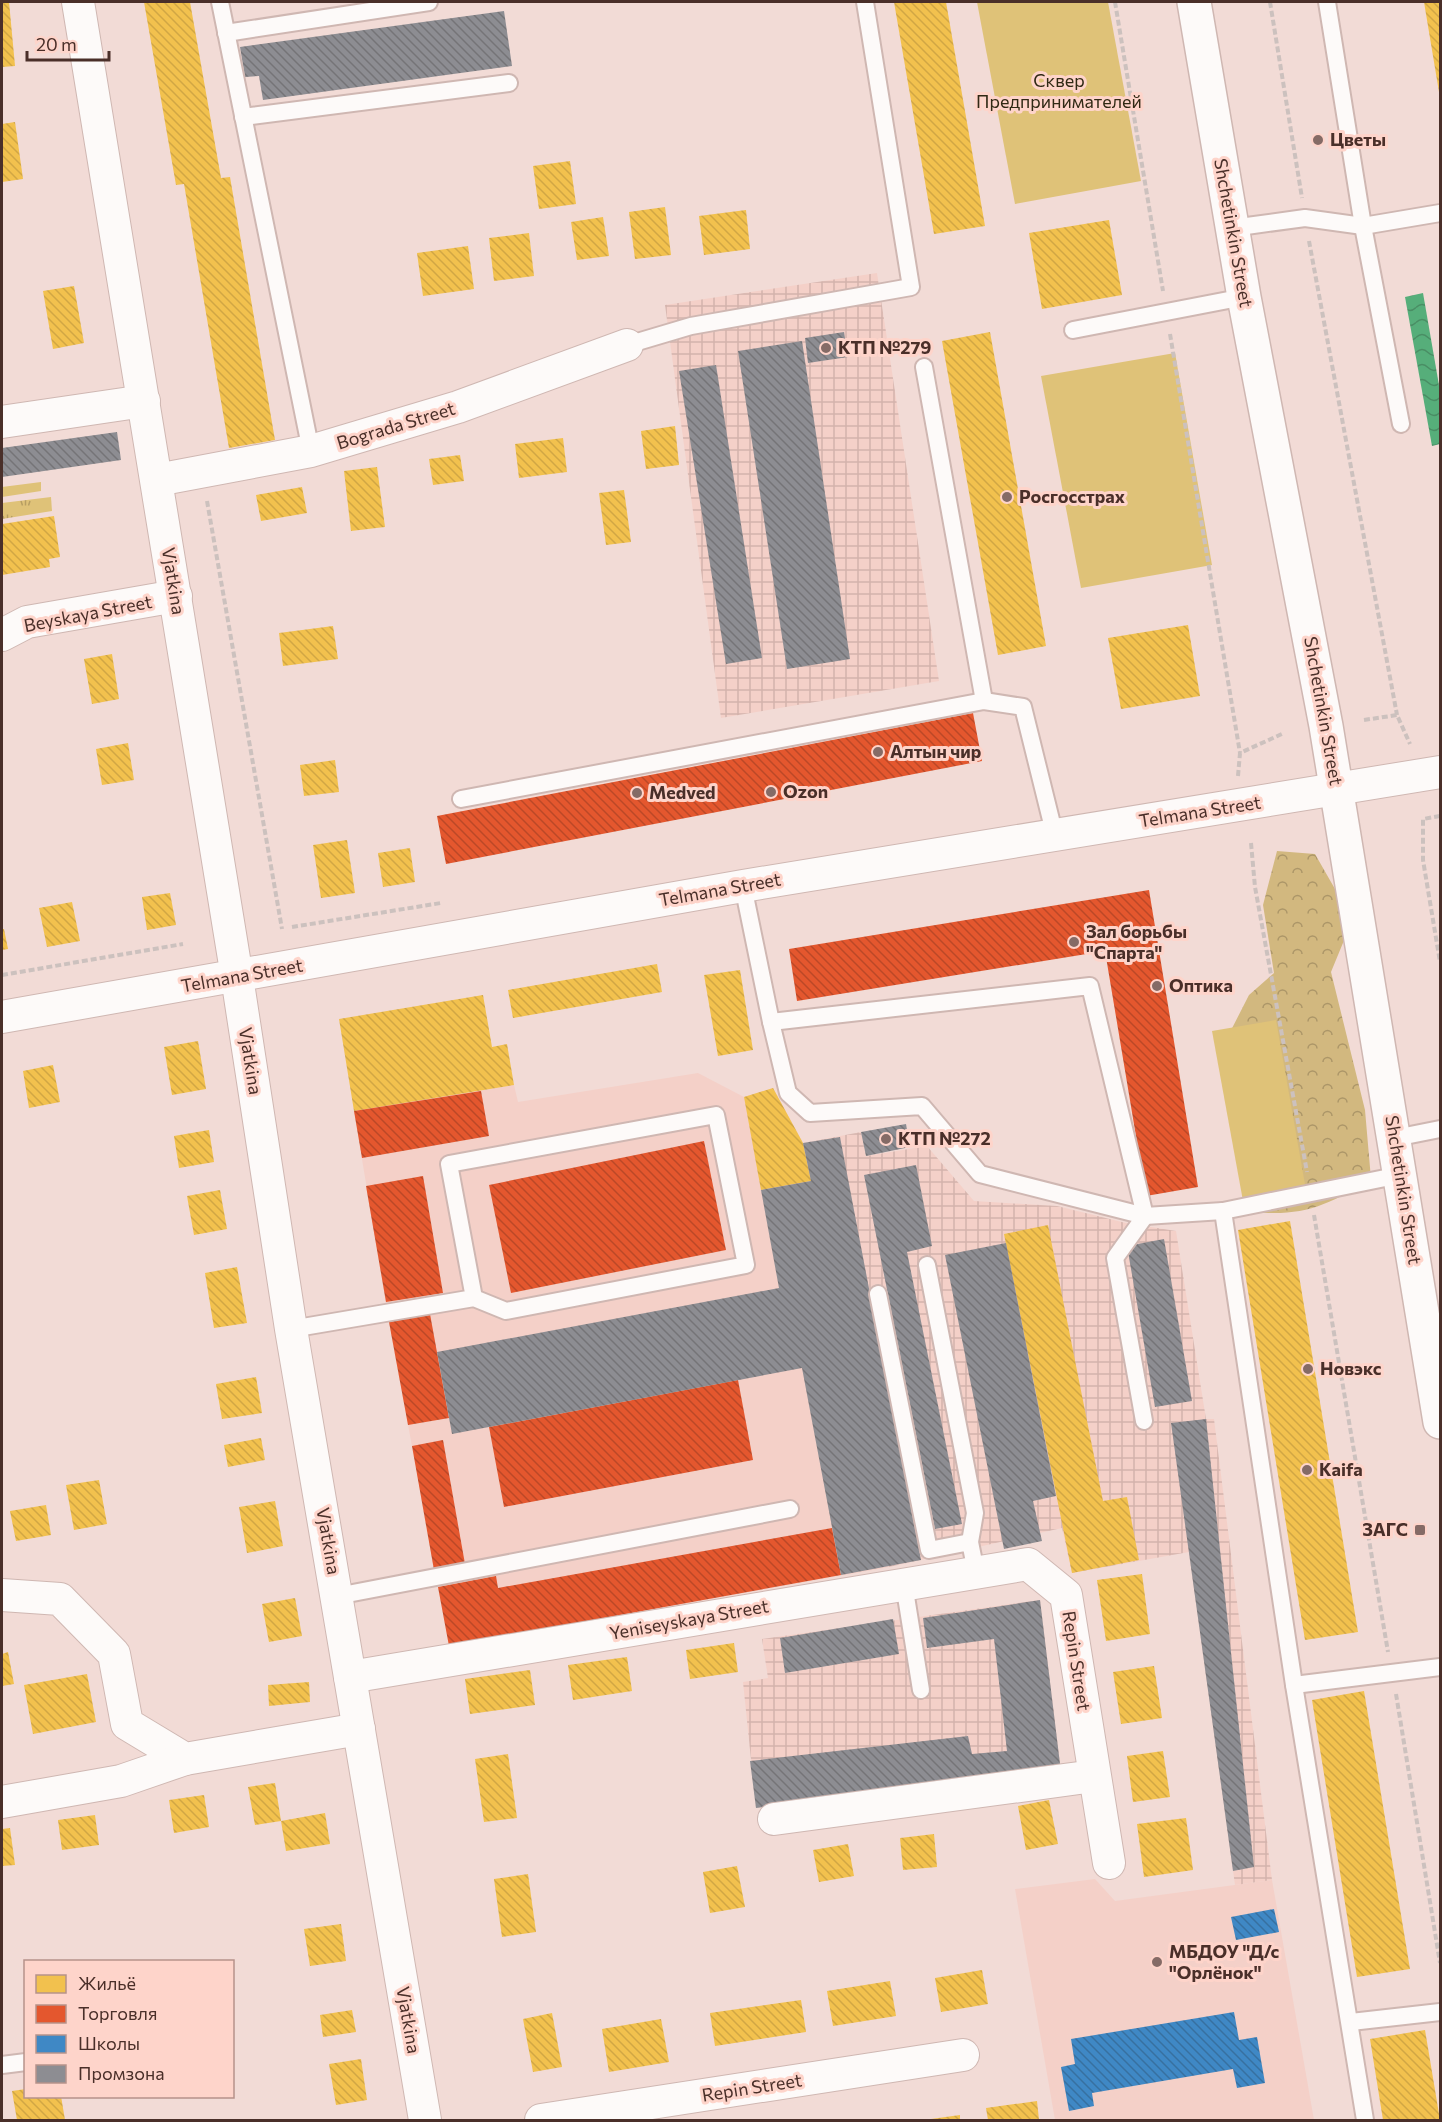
<svg xmlns="http://www.w3.org/2000/svg" width="1442" height="2122" viewBox="0 0 1442 2122" font-family="Commissioner,sans-serif">
  <style>
    .built { fill: #f4d0c8 }
    .industrial { fill: url(#industrial-grid) }
    .grass { fill: url(#grass-tufts) }
    .forest { fill: url(#forest-crowns) }
    .green { fill: #dfc278 }
    .water { fill: url(#water-waves) }
    .homes { fill: url(#homes-back-hatch) }
    .shops { fill: url(#shops-back-hatch) }
    .schools { fill: url(#schools-back-hatch) }
    .industry { fill: url(#industry-back-hatch) }
    .lines { fill: none; stroke-linecap: round; stroke-linejoin: round }
    .service-casing { stroke: #cfb7b2; stroke-width: 20 }
    .minor-casing { stroke: #cfb7b2; stroke-width: 34 }
    .primary-casing { stroke: #cfb7b2; stroke-width: 36 }
    .path { stroke: #ccc1be; stroke-width: 4; stroke-dasharray: 6 3; stroke-linecap: butt }
    .service { stroke: #fdfaf9; stroke-width: 16 }
    .minor { stroke: #fdfaf9; stroke-width: 32 }
    .primary { stroke: #fdfaf9; stroke-width: 33 }
    .poi-dot { fill: #856b66; stroke: #fed4ca; stroke-width: 2 }
    .labels { text-anchor: middle; stroke-width: 6; stroke-linejoin: round; paint-order: stroke }
    .park-label { font-size: 18px; fill: #302914; stroke: #fed4ca }
    .poi-label { font-size: 18px; font-weight: bold; fill: #4a2f29; stroke: #fed4ca; text-anchor: start }
    .street-label { font-size: 18px; fill: #4a2f29; stroke: #fed4ca }
  </style>
  <defs>
    <pattern id="industrial-grid" width="8" height="8" patternUnits="userSpaceOnUse" patternTransform="scale(1.5)"><rect width="8" height="8" fill="#f4d0c8"/><path d="M0 4h8M4 0v8" fill="none" stroke="#d3b3ac"/></pattern>
    <pattern id="grass-tufts" width="24" height="20" patternUnits="userSpaceOnUse" patternTransform="scale(1.5)"><rect width="24" height="20" fill="#dfc278"/><path d="M3 7l-1-3M5 7V3M7 7l1-3M15 17l-1-3M17 17v-4M19 17l1-3" fill="none" stroke="#b79e62"/></pattern>
    <pattern id="forest-crowns" width="20" height="18" patternUnits="userSpaceOnUse" patternTransform="scale(1.5)"><rect width="20" height="18" fill="#d2b87f"/><path d="M2 6a3 3 0 1 1 6 0M12 15a3 3 0 1 1 6 0" fill="none" stroke="#ac9668"/></pattern>
    <pattern id="water-waves" width="16" height="10" patternUnits="userSpaceOnUse" patternTransform="scale(1.5)"><rect width="16" height="10" fill="#56ae7a"/><path d="M0 5q4-4 8 0t8 0" fill="none" stroke="#498e64"/></pattern>
    <pattern id="homes-back-hatch" width="6" height="6" patternUnits="userSpaceOnUse" patternTransform="scale(1.5)"><rect width="6" height="6" fill="#f2c14e"/><path d="M-1 5l2 2M0 0l6 6M5-1l2 2" fill="none" stroke="#d1a644"/></pattern>
    <pattern id="shops-back-hatch" width="6" height="6" patternUnits="userSpaceOnUse" patternTransform="scale(1.5)"><rect width="6" height="6" fill="#e4572e"/><path d="M-1 5l2 2M0 0l6 6M5-1l2 2" fill="none" stroke="#bb4827"/></pattern>
    <pattern id="schools-back-hatch" width="6" height="6" patternUnits="userSpaceOnUse" patternTransform="scale(1.5)"><rect width="6" height="6" fill="#3f88c5"/><path d="M-1 5l2 2M0 0l6 6M5-1l2 2" fill="none" stroke="#3770a0"/></pattern>
    <pattern id="industry-back-hatch" width="6" height="6" patternUnits="userSpaceOnUse" patternTransform="scale(1.5)"><rect width="6" height="6" fill="#8d8d92"/><path d="M-1 5l2 2M0 0l6 6M5-1l2 2" fill="none" stroke="#757477"/></pattern>
  </defs>
  <rect width="100%" height="100%" fill="#f2dbd6"/>
  <g class="built">
    <path d="M 698,1073 L 744,1097 L 773,1088 L 803,1143 L 889,1567 L 449,1646 L 389,1322 L 354,1111 L 514,1085 L 518,1102 Z"/>
    <path d="M 1095,1879 L 1115,1901 L 1272,1880 L 1314,2120 L 1055,2120 L 1015,1889 Z"/>
  </g>
  <g class="industrial">
    <path d="M 877,273 L 939,681 L 721,718 L 665,305 Z"/>
    <path d="M 861,1132 L 866,1156 L 927,1146 L 974,1201 L 1057,1206 L 1126,1223 L 1176,1231 L 1206,1419 L 1214,1419 L 1272,1880 L 1235,1885 L 1189,1552 L 1072,1573 L 1062,1528 L 889,1567 L 803,1143 Z"/>
    <path d="M 1040,1600 L 1061,1772 L 756,1808 L 743,1682 L 768,1678 L 762,1639 Z"/>
  </g>
  <path class="grass" d="M 51,497 L 52,511 L 2,519 L 2,503 Z"/>
  <path class="forest" d="M 1277,851 L 1315,854 L 1347,910 L 1345,938 L 1331,972 L 1365,1110 L 1371,1179 C 1329,1205 1303,1217 1253,1212 L 1225,1042 L 1249,995 L 1274,973 L 1263,905 Z"/>
  <g class="green">
    <path d="M 977,2 L 1108,2 L 1141,181 L 1015,204 Z"/>
    <path d="M 1175,353 L 1212,565 L 1081,588 L 1041,376 Z"/>
    <path d="M 41,482 L 41,491 L 2,497 L 2,487 Z"/>
    <path d="M 1276,1020 L 1306,1190 L 1243,1201 L 1212,1031 Z"/>
  </g>
  <path class="water" d="M 1423,293 L 1440,391 L 1440,444 L 1432,446 L 1405,297 Z"/>
  <g class="homes">
    <path d="M 2,2 L 9,2 L 15,66 L 2,67 Z"/>
    <path d="M 144,2 L 190,2 L 221,178 L 230,177 L 275,440 L 229,448 L 184,184 L 176,185 Z"/>
    <path d="M 894,2 L 946,2 L 985,226 L 934,234 Z"/>
    <path d="M 1424,2 L 1440,2 L 1440,92 L 1439,92 Z"/>
    <path d="M 15,122 L 23,179 L 2,182 L 2,124 Z"/>
    <path d="M 570,161 L 576,204 L 539,209 L 533,166 Z"/>
    <path d="M 665,207 L 671,255 L 635,259 L 629,212 Z"/>
    <path d="M 746,210 L 750,249 L 704,255 L 699,216 Z"/>
    <path d="M 603,217 L 609,256 L 577,260 L 571,222 Z"/>
    <path d="M 1109,220 L 1122,295 L 1042,309 L 1029,233 Z"/>
    <path d="M 529,233 L 534,276 L 494,281 L 489,238 Z"/>
    <path d="M 468,246 L 474,289 L 423,296 L 417,253 Z"/>
    <path d="M 74,286 L 84,343 L 53,349 L 43,291 Z"/>
    <path d="M 990,332 L 1046,646 L 998,655 L 942,341 Z"/>
    <path d="M 675,426 L 679,465 L 646,469 L 641,431 Z"/>
    <path d="M 563,438 L 567,472 L 519,478 L 515,444 Z"/>
    <path d="M 460,455 L 464,481 L 433,485 L 429,459 Z"/>
    <path d="M 377,467 L 385,527 L 351,531 L 344,471 Z"/>
    <path d="M 302,487 L 307,513 L 261,521 L 256,495 Z"/>
    <path d="M 624,490 L 631,542 L 606,545 L 599,493 Z"/>
    <path d="M 54,516 L 60,557 L 49,559 L 50,567 L 2,575 L 2,524 Z"/>
    <path d="M 1188,625 L 1200,696 L 1121,709 L 1108,638 Z"/>
    <path d="M 333,626 L 338,659 L 283,666 L 279,633 Z"/>
    <path d="M 112,654 L 119,699 L 92,704 L 84,659 Z"/>
    <path d="M 128,743 L 134,780 L 102,785 L 96,749 Z"/>
    <path d="M 335,760 L 339,792 L 304,796 L 300,765 Z"/>
    <path d="M 347,840 L 355,893 L 321,898 L 313,845 Z"/>
    <path d="M 410,848 L 415,882 L 383,887 L 378,853 Z"/>
    <path d="M 170,893 L 176,925 L 147,930 L 142,897 Z"/>
    <path d="M 72,902 L 80,941 L 47,947 L 39,908 Z"/>
    <path d="M 2,929 L 4,929 L 8,949 L 2,950 Z"/>
    <path d="M 657,964 L 662,992 L 513,1018 L 508,990 Z"/>
    <path d="M 740,970 L 753,1050 L 718,1056 L 704,975 Z"/>
    <path d="M 483,995 L 492,1047 L 507,1044 L 514,1085 L 354,1111 L 339,1019 Z"/>
    <path d="M 198,1041 L 206,1089 L 172,1095 L 164,1047 Z"/>
    <path d="M 53,1065 L 60,1102 L 29,1108 L 23,1071 Z"/>
    <path d="M 773,1088 L 803,1143 L 811,1181 L 761,1190 L 744,1097 Z"/>
    <path d="M 209,1130 L 214,1162 L 179,1168 L 174,1136 Z"/>
    <path d="M 220,1190 L 227,1229 L 194,1235 L 187,1196 Z"/>
    <path d="M 1290,1221 L 1358,1632 L 1305,1640 L 1238,1230 Z"/>
    <path d="M 1048,1225 L 1103,1501 L 1127,1497 L 1139,1560 L 1072,1573 L 1004,1234 Z"/>
    <path d="M 237,1267 L 247,1323 L 214,1328 L 205,1273 Z"/>
    <path d="M 256,1377 L 262,1413 L 222,1419 L 216,1384 Z"/>
    <path d="M 261,1438 L 265,1460 L 228,1467 L 224,1445 Z"/>
    <path d="M 99,1480 L 107,1524 L 74,1530 L 66,1485 Z"/>
    <path d="M 275,1501 L 283,1546 L 247,1553 L 239,1507 Z"/>
    <path d="M 46,1505 L 51,1535 L 16,1541 L 10,1511 Z"/>
    <path d="M 1142,1574 L 1150,1634 L 1106,1641 L 1097,1580 Z"/>
    <path d="M 295,1598 L 302,1636 L 269,1642 L 262,1604 Z"/>
    <path d="M 734,1643 L 738,1672 L 690,1679 L 686,1650 Z"/>
    <path d="M 8,1652 L 14,1684 L 2,1686 L 2,1654 Z"/>
    <path d="M 627,1657 L 632,1691 L 573,1700 L 568,1665 Z"/>
    <path d="M 1154,1666 L 1162,1718 L 1121,1724 L 1113,1672 Z"/>
    <path d="M 530,1670 L 535,1705 L 470,1714 L 465,1679 Z"/>
    <path d="M 87,1674 L 96,1722 L 33,1734 L 24,1685 Z"/>
    <path d="M 309,1682 L 310,1702 L 269,1706 L 268,1685 Z"/>
    <path d="M 1364,1691 L 1410,1969 L 1357,1977 L 1312,1700 Z"/>
    <path d="M 1163,1751 L 1170,1797 L 1133,1802 L 1127,1756 Z"/>
    <path d="M 508,1754 L 517,1818 L 484,1822 L 475,1759 Z"/>
    <path d="M 275,1783 L 281,1821 L 255,1825 L 248,1787 Z"/>
    <path d="M 204,1795 L 209,1827 L 174,1833 L 169,1800 Z"/>
    <path d="M 1049,1800 L 1058,1844 L 1026,1850 L 1018,1806 Z"/>
    <path d="M 325,1813 L 330,1844 L 286,1851 L 281,1821 Z"/>
    <path d="M 95,1815 L 99,1845 L 62,1850 L 58,1820 Z"/>
    <path d="M 1186,1818 L 1193,1870 L 1144,1877 L 1137,1824 Z"/>
    <path d="M 10,1828 L 15,1865 L 2,1866 L 2,1829 Z"/>
    <path d="M 934,1834 L 937,1867 L 903,1870 L 900,1838 Z"/>
    <path d="M 848,1844 L 854,1876 L 819,1882 L 813,1850 Z"/>
    <path d="M 737,1866 L 745,1907 L 710,1913 L 703,1872 Z"/>
    <path d="M 528,1874 L 536,1932 L 502,1937 L 494,1879 Z"/>
    <path d="M 341,1924 L 346,1961 L 310,1966 L 304,1929 Z"/>
    <path d="M 982,1970 L 988,2004 L 941,2012 L 935,1978 Z"/>
    <path d="M 890,1981 L 896,2016 L 833,2026 L 827,1991 Z"/>
    <path d="M 801,2000 L 806,2032 L 715,2046 L 710,2013 Z"/>
    <path d="M 352,2010 L 356,2032 L 323,2037 L 320,2015 Z"/>
    <path d="M 552,2013 L 562,2067 L 533,2072 L 523,2019 Z"/>
    <path d="M 661,2019 L 669,2062 L 609,2072 L 602,2029 Z"/>
    <path d="M 1425,2030 L 1440,2120 L 1383,2120 L 1370,2039 Z"/>
    <path d="M 361,2059 L 367,2100 L 336,2105 L 329,2064 Z"/>
    <path d="M 26,2089 L 26,2096 L 61,2096 L 65,2120 L 17,2120 L 12,2091 Z"/>
    <path d="M 1037,2101 L 1039,2120 L 988,2120 L 986,2108 Z"/>
    <path d="M 960,2115 L 960,2120 L 931,2120 L 931,2119 Z"/>
  </g>
  <g class="shops">
    <path d="M 973,713 L 982,761 L 446,864 L 437,816 Z"/>
    <path d="M 1149,890 L 1198,1187 L 1146,1196 L 1105,951 L 797,1001 L 789,949 Z"/>
    <path d="M 481,1091 L 489,1136 L 362,1158 L 354,1111 Z"/>
    <path d="M 704,1141 L 726,1250 L 511,1293 L 489,1185 Z"/>
    <path d="M 423,1176 L 443,1293 L 386,1302 L 366,1186 Z"/>
    <path d="M 430,1314 L 449,1418 L 408,1425 L 389,1322 Z"/>
    <path d="M 738,1380 L 753,1460 L 504,1507 L 489,1427 Z"/>
    <path d="M 443,1440 L 465,1564 L 434,1570 L 412,1446 Z"/>
    <path d="M 832,1528 L 841,1575 L 449,1646 L 438,1587 L 496,1576 L 498,1588 Z"/>
  </g>
  <g class="schools">
    <path d="M 1274,1909 L 1279,1932 L 1236,1940 L 1231,1917 Z"/>
    <path d="M 1234,2012 L 1239,2040 L 1257,2037 L 1265,2083 L 1237,2088 L 1233,2069 L 1092,2093 L 1094,2106 L 1069,2111 L 1061,2067 L 1075,2064 L 1071,2039 Z"/>
  </g>
  <g class="industry">
    <path d="M 504,11 L 512,66 L 263,100 L 259,76 L 245,77 L 240,47 Z"/>
    <path d="M 844,332 L 848,357 L 808,363 L 805,338 Z"/>
    <path d="M 802,341 L 850,659 L 787,669 L 738,351 Z"/>
    <path d="M 716,365 L 762,658 L 726,664 L 679,371 Z"/>
    <path d="M 117,432 L 121,460 L 2,477 L 2,448 Z"/>
    <path d="M 906,1124 L 910,1147 L 866,1156 L 861,1132 Z"/>
    <path d="M 840,1137 L 921,1560 L 841,1575 L 802,1368 L 452,1434 L 437,1352 L 779,1288 L 761,1190 L 811,1181 L 803,1143 Z"/>
    <path d="M 916,1165 L 932,1246 L 907,1252 L 962,1524 L 935,1529 L 864,1175 Z"/>
    <path d="M 1164,1239 L 1192,1401 L 1155,1407 L 1127,1246 Z"/>
    <path d="M 1006,1243 L 1056,1496 L 1033,1501 L 1042,1541 L 1004,1549 L 945,1255 Z"/>
    <path d="M 1206,1419 L 1254,1867 L 1233,1871 L 1171,1423 Z"/>
    <path d="M 1040,1600 L 1061,1772 L 756,1808 L 750,1761 L 968,1736 L 972,1754 L 1007,1751 L 994,1639 L 927,1648 L 923,1618 Z"/>
    <path d="M 893,1619 L 899,1654 L 785,1673 L 780,1638 Z"/>
  </g>
  <g class="lines">
    <g class="service-casing">
      <g id="service">
        <path d="M 220,2 L 311,451"/>
        <path d="M 1327,2 L 1363,226 L 1401,424"/>
        <path d="M 226,33 L 429,2"/>
        <path d="M 243,117 L 509,83"/>
        <path d="M 1232,228 L 1305,218 L 1363,226 L 1440,213"/>
        <path d="M 1073,330 L 1244,297"/>
        <path d="M 627,345 L 691,326 L 911,287 L 865,2"/>
        <path d="M 924,367 L 984,701"/>
        <path d="M 461,799 L 984,701 L 1023,707 L 1055,836"/>
        <path d="M 743,886 L 771,1022 L 1090,986 L 1145,1216 L 1115,1258 L 1144,1421"/>
        <path d="M 771,1022 L 788,1093 L 810,1113 L 922,1106 L 980,1174 L 1145,1216 L 1223,1211 L 1400,1175"/>
        <path d="M 1395,1138 L 1440,1129"/>
        <path d="M 1223,1211 L 1294,1685 L 1365,2120"/>
        <path d="M 927,1265 L 975,1513 L 970,1542"/>
        <path d="M 878,1294 L 929,1550 L 970,1542 L 976,1572"/>
        <path d="M 291,1329 L 474,1298 L 506,1311 L 746,1265 L 716,1115 L 449,1164 L 474,1298"/>
        <path d="M 904,1584 L 921,1690"/>
        <path d="M 337,1596 L 790,1509"/>
        <path d="M 1294,1685 L 1440,1667"/>
        <path d="M 1351,2022 L 1440,2012"/>
        <path d="M 2,2065 L 26,2062"/>
      </g>
    </g>
    <g class="minor-casing">
      <g id="minor">
        <path d="M 78,2 L 237,977 L 291,1329 L 425,2120"/>
        <path d="M 2,422 L 144,401"/>
        <path d="M 157,480 L 311,451 L 458,407 L 627,345"/>
        <path d="M 2,635 L 27,622 L 176,596"/>
        <path d="M 2,1017 L 743,886 L 1440,772"/>
        <path d="M 2,1595 L 60,1599 L 114,1654 L 127,1724 L 185,1759 L 359,1729"/>
        <path d="M 350,1677 L 1028,1564 L 1066,1595 L 1109,1863"/>
        <path d="M 2,1802 L 121,1781 L 185,1759"/>
        <path d="M 774,1819 L 1094,1776"/>
        <path d="M 541,2120 L 963,2055"/>
      </g>
    </g>
    <g class="primary-casing">
      <path id="primary" d="M 1194,2 L 1244,297 L 1326,726 L 1440,1422"/>
    </g>
    <g class="path">
      <path d="M 1115,2 L 1163,291"/>
      <path d="M 1270,2 L 1302,198"/>
      <path d="M 1309,241 L 1397,715"/>
      <path d="M 1170,334 L 1240,753"/>
      <path d="M 207,501 L 282,929"/>
      <path d="M 1364,720 L 1397,715 L 1410,744"/>
      <path d="M 1238,776 L 1240,753 L 1284,733"/>
      <path d="M 1440,816 L 1423,819 L 1423,860 L 1440,962"/>
      <path d="M 1251,843 L 1255,887 L 1307,1172"/>
      <path d="M 292,927 L 441,903"/>
      <path d="M 2,975 L 183,944"/>
      <path d="M 1314,1215 L 1388,1652"/>
      <path d="M 1396,1694 L 1440,1963"/>
    </g>
    <use href="#service" class="service"/>
    <use href="#minor" class="minor"/>
    <use href="#primary" class="primary"/>
  </g>
  <g class="poi-dot">
    <circle cx="1318" cy="140" r="6"/>
    <circle cx="826" cy="348" r="6"/>
    <circle cx="1007" cy="497" r="6"/>
    <circle cx="878" cy="752" r="6"/>
    <circle cx="771" cy="792" r="6"/>
    <circle cx="637" cy="793" r="6"/>
    <circle cx="1074" cy="942" r="6"/>
    <circle cx="1157" cy="986" r="6"/>
    <circle cx="886" cy="1139" r="6"/>
    <circle cx="1308" cy="1369" r="6"/>
    <circle cx="1307" cy="1470" r="6"/>
    <rect x="1414" y="1524" width="12" height="12" rx="3"/>
    <circle cx="1157" cy="1962" r="6"/>
  </g>
  <g class="labels">
    <g class="park-label">
      <text x="1059" y="87">Сквер<tspan x="1059" dy="21">Предпринимателей</tspan></text>
    </g>
    <g class="poi-label">
      <text x="1330" y="146">Цветы</text>
      <text x="838" y="354">КТП №279</text>
      <text x="1019" y="503">Росгосстрах</text>
      <text x="890" y="758">Алтын чир</text>
      <text x="783" y="798">Ozon</text>
      <text x="649" y="799">Medved</text>
      <text x="1086" y="938">Зал борьбы<tspan x="1086" dy="21">"Спарта"</tspan></text>
      <text x="1169" y="992">Оптика</text>
      <text x="898" y="1145">КТП №272</text>
      <text x="1320" y="1375">Новэкс</text>
      <text x="1319" y="1476">Kaifa</text>
      <text x="1408" y="1536" text-anchor="end">ЗАГС</text>
      <text x="1169" y="1958">МБДОУ "Д/с<tspan x="1169" dy="21">"Орлёнок"</tspan></text>
    </g>
    <g class="street-label">
      <text transform="translate(1233 233) rotate(80)" y="6">Shchetinkin Street</text>
      <text transform="translate(396 426) rotate(-17)" y="6">Bograda Street</text>
      <text transform="translate(173 581) rotate(81)" y="6">Vjatkina</text>
      <text transform="translate(88 614) rotate(-11)" y="6">Beyskaya Street</text>
      <text transform="translate(1323 711) rotate(80)" y="6">Shchetinkin Street</text>
      <text transform="translate(1200 812) rotate(-9)" y="6">Telmana Street</text>
      <text transform="translate(720 890) rotate(-10)" y="6">Telmana Street</text>
      <text transform="translate(242 976) rotate(-10)" y="6">Telmana Street</text>
      <text transform="translate(250 1061) rotate(81)" y="6">Vjatkina</text>
      <text transform="translate(1403 1190) rotate(81)" y="6">Shchetinkin Street</text>
      <text transform="translate(328 1541) rotate(80)" y="6">Vjatkina</text>
      <text transform="translate(689 1620) rotate(-10)" y="6">Yeniseyskaya Street</text>
      <text transform="translate(1076 1661) rotate(81)" y="6">Repin Street</text>
      <text transform="translate(408 2020) rotate(80)" y="6">Vjatkina</text>
      <text transform="translate(752 2088) rotate(-9)" y="6">Repin Street</text>
    </g>
  </g>
  <rect width="1442" height="2122" fill="none" stroke="#4a2f29" stroke-width="6"/>
  <rect x="24" y="1960" width="210" height="138" fill="#fed4ca" stroke="#b6928a" stroke-width="1.5"/>
  <rect x="36" y="1975" width="30" height="18" fill="#f2c14e" stroke="#b6928a" stroke-width="1.5"/>
  <text x="78" y="1990" font-size="18" fill="#4a2f29">Жильё</text>
  <rect x="36" y="2005" width="30" height="18" fill="#e4572e" stroke="#b6928a" stroke-width="1.5"/>
  <text x="78" y="2020" font-size="18" fill="#4a2f29">Торговля</text>
  <rect x="36" y="2035" width="30" height="18" fill="#3f88c5" stroke="#b6928a" stroke-width="1.5"/>
  <text x="78" y="2050" font-size="18" fill="#4a2f29">Школы</text>
  <rect x="36" y="2065" width="30" height="18" fill="#8d8d92" stroke="#b6928a" stroke-width="1.5"/>
  <text x="78" y="2080" font-size="18" fill="#4a2f29">Промзона</text>
  <path d="M27 51v9h82v-9" fill="none" stroke="#4a2f29" stroke-width="3"/>
  <text x="36" y="51" font-size="18" fill="#4a2f29" stroke="#fed4ca" stroke-width="4.5" paint-order="stroke">20 m</text>
</svg>
